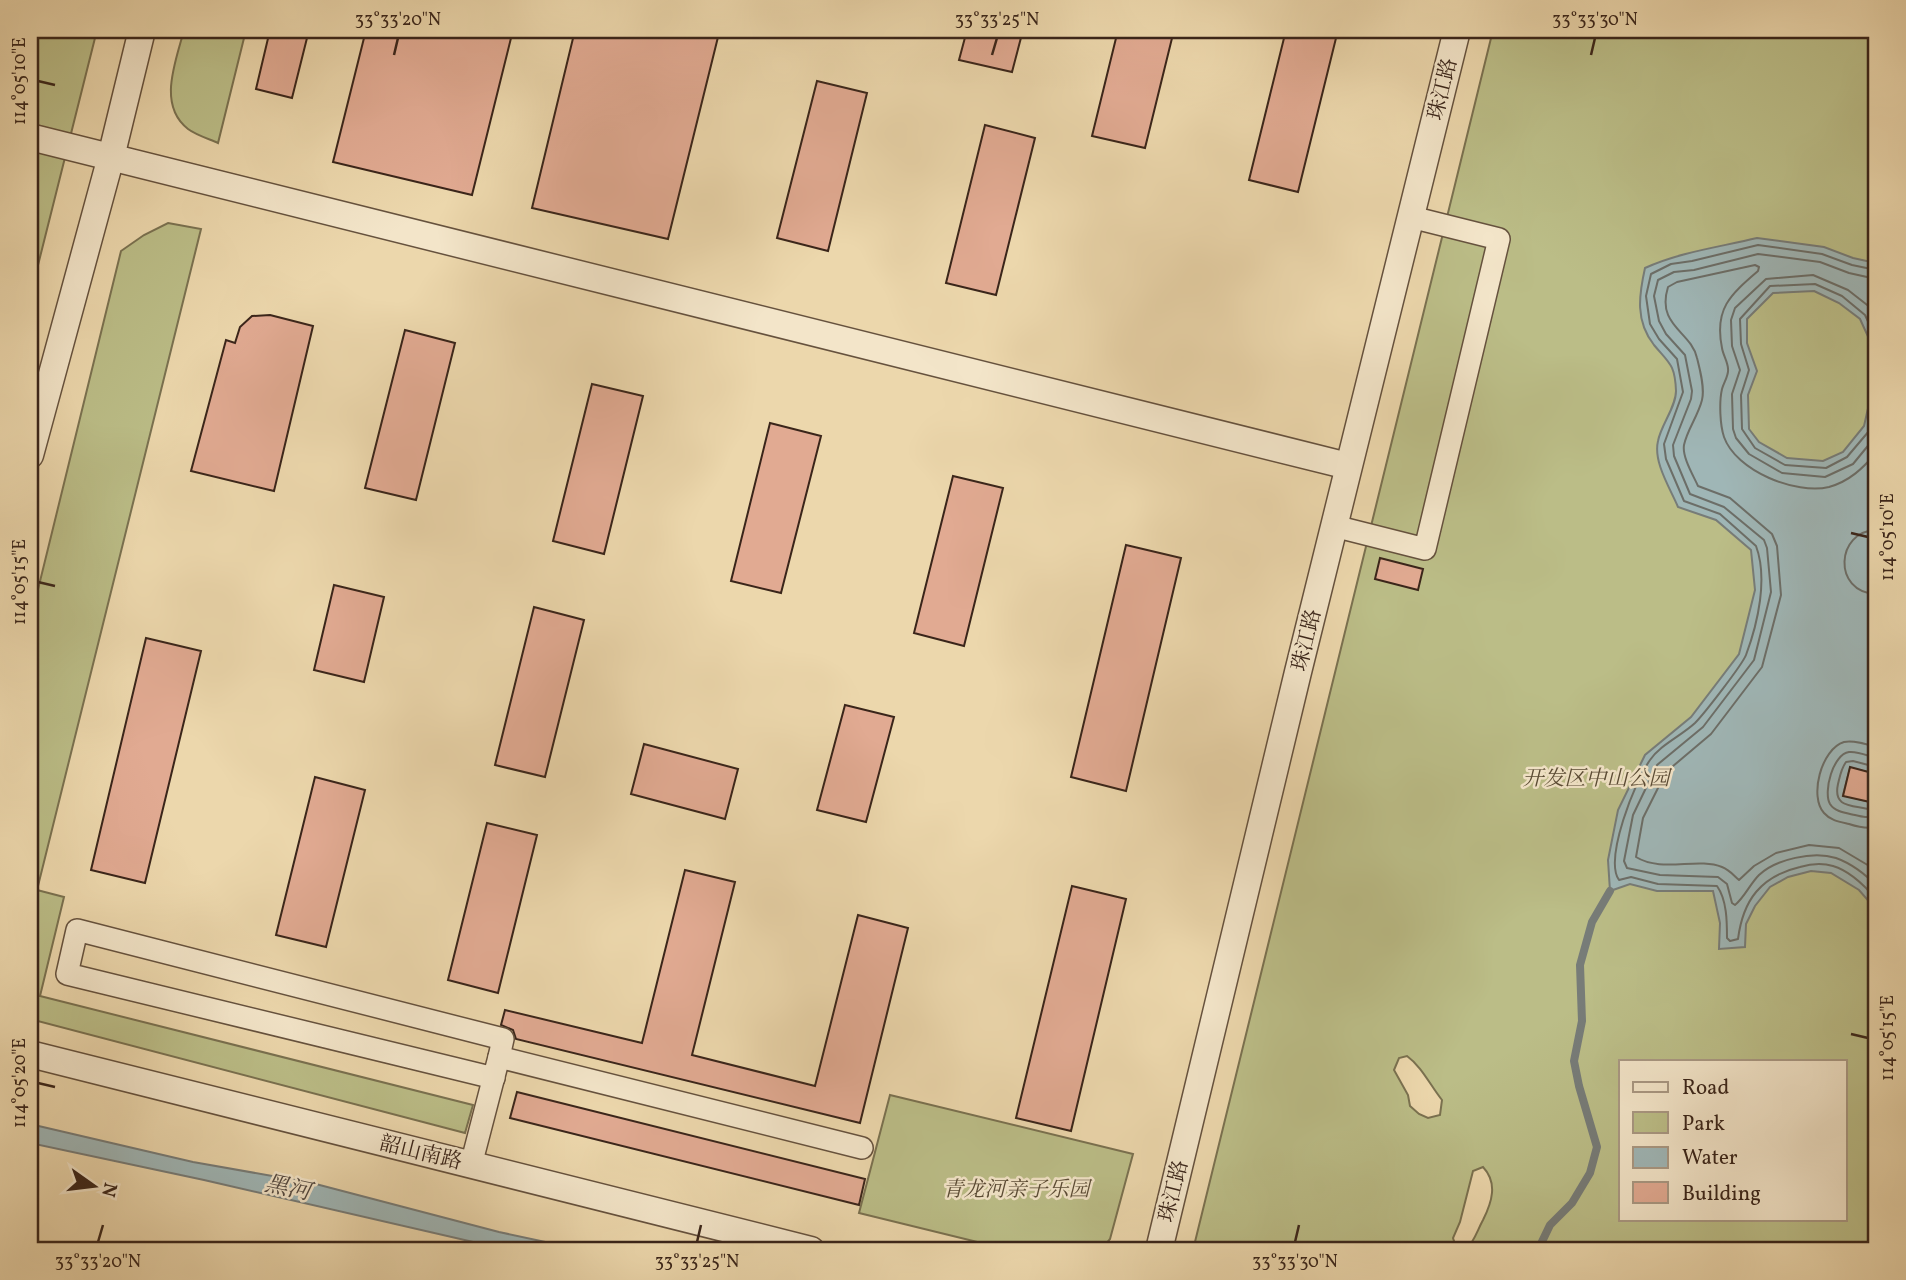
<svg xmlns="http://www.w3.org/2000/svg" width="1906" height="1280" viewBox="0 0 1906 1280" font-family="Vollkorn,'Noto Serif SC',serif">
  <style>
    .green { fill: #bbbd87; stroke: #7a7150; stroke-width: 2; fill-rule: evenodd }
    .water { fill: #9fb6b6; stroke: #777c78; stroke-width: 2; fill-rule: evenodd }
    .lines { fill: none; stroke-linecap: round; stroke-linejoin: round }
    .shore { stroke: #6c6e68; stroke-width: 2 }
    .stream { stroke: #777c78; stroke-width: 8 }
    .building { fill: #e1aa92; stroke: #3a251a; stroke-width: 2 }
    .minor-casing { stroke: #66523e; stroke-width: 24 }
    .tertiary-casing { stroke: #66523e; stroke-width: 29 }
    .minor { stroke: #f3e5c9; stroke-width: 21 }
    .tertiary { stroke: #f3e5c9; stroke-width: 26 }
    .ticks { fill: none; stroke: #3a251a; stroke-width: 2.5 }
    .labels { text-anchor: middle; stroke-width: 5; stroke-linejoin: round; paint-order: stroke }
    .street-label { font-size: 21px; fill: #3a251a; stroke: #f3e5c9 }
    .park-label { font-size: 21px; font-style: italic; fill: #5a4b35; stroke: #f3e5c9 }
    .water-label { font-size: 23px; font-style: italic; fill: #534941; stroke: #f3e5c9 }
    .neatline { fill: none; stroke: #3a251a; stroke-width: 2.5 }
    .ticks-label { font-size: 18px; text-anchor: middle; fill: #3a251a }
  </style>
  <rect width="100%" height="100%" fill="#ecd7ac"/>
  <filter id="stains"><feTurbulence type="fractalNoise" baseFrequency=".00286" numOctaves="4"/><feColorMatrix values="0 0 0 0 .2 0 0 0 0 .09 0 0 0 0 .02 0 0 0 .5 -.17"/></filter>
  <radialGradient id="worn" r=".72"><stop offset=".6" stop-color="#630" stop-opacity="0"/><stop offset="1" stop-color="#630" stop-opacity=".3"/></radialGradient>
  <g class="green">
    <path d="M 30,30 L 97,30 L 30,297 Z"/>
    <path d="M 184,30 L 246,30 L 218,143 C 209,139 196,135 188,129 C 157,105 176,61 184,30 Z"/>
    <path d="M 1493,30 L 1876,30 L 1876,1250 L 1466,1250 C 1475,1240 1477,1231 1483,1220 C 1492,1202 1498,1183 1483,1167 L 1473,1171 L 1460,1222 L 1453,1238 L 1456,1247 L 1465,1250 L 1193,1250 ZM 1407,1056 C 1422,1067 1430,1085 1442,1100 L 1440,1115 L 1428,1118 L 1419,1114 L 1410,1106 L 1408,1095 L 1394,1070 L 1399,1058 ZM 1621,1061 L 1845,1061 L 1845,1219 L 1621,1219 Z"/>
    <path d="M 168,223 L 201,229 L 37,890 L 64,897 L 40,996 L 473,1105 L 465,1133 L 30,1019 L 30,622 L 121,251 L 144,235 Z"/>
    <path d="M 890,1095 L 1133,1154 L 1110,1239 L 1101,1250 L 1010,1250 L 859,1213 Z"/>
  </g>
  <g class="water">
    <path d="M 1757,238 L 1824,247 L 1853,258 L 1876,263 L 1876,543 L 1870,567 L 1876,568 L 1876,774 L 1850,768 L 1843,795 L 1870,802 L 1876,775 L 1876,924 L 1873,906 L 1859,890 L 1831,873 L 1811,871 L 1788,877 L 1770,887 L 1755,906 L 1746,924 L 1745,947 L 1719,949 L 1720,923 L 1713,891 L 1657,891 L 1630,884 L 1610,891 L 1608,860 L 1618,810 L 1645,755 L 1691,717 L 1739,654 L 1755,590 L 1751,550 L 1716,520 L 1678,507 C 1670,488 1653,462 1658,441 C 1661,425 1676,407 1676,391 C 1675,364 1669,363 1654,345 C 1635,321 1639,295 1645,268 C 1680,252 1720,247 1757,238 ZM 1814,291 L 1839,303 L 1860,319 L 1871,343 L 1874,382 L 1864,426 L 1843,452 L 1823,461 L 1787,458 L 1759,442 L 1749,429 L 1748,395 L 1757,371 L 1747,343 L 1747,319 L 1773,293 Z"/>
    <path d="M 30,1124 L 193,1162 L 312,1183 L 499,1232 L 583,1250 L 508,1250 L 204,1180 L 30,1143 Z"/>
  </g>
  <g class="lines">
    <g class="shore">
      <path d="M 1876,270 L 1852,265 L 1822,254 L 1758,245 L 1692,261 L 1671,264 L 1651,274 L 1646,296 L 1650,324 L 1659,339 L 1677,359 L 1683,392 L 1664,444 L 1666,459 L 1684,501 L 1720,514 L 1756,546 C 1768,578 1758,623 1746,655 C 1742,665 1704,714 1695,723 C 1681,736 1660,745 1650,760 C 1635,781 1604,859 1619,880 L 1631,877 L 1658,884 L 1717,886 C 1727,900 1727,922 1727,938 L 1730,941 L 1738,939 C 1743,900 1761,876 1800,867 C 1810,864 1823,863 1833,866 C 1850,871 1865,886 1876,899"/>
      <path d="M 1876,279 L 1849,273 L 1820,262 L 1758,254 L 1694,270 L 1674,272 L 1658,280 L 1654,296 L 1659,321 L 1666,334 L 1685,355 L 1692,391 L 1691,399 L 1673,445 L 1674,456 L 1690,494 L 1724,507 L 1764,540 L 1767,548 L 1771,592 L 1754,660 L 1703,727 L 1657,765 L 1633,815 L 1624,861 L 1627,868 L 1660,875 L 1718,877 L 1727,884 L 1732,903 L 1735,905 C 1744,898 1750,884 1759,875 C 1776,859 1813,851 1836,858 C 1850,863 1866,874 1876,886"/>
      <path d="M 1876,317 L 1871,308 L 1848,290 L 1813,275 L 1766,279 L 1735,308 L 1731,320 L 1732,346 L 1740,370 L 1732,394 L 1733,429 L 1736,438 L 1749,454 L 1782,473 L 1825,477 L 1853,464 L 1876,436"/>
      <path d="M 1876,339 L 1865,315 L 1842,296 L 1815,284 L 1770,286 L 1740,319 L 1741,344 L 1749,370 L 1741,395 L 1742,429 L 1755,448 L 1785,465 L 1826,468 L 1847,457 L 1869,431 L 1876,405"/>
      <path d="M 1876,453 C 1863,468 1850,481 1829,487 C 1796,495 1736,471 1724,437 C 1720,425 1719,402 1722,389 C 1724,382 1729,375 1728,369 C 1728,362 1723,355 1722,348 C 1714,309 1730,295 1758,271 L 1759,267 L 1755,265 L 1677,282 L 1668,287 C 1656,326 1691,331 1697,358 C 1700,370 1705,388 1702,400 C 1698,416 1687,430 1684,445 C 1682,457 1693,475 1698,486 L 1730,498 L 1772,534 L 1777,546 L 1781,595 L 1762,667 L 1711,734 L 1666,772 L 1643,818 L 1636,857 C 1662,873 1697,857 1722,867 C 1730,870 1734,876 1739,880 L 1754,866 L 1776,853 L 1809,845 L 1839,848 L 1876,870"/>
      <path d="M 1876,530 C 1836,531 1832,592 1876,594"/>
      <path d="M 1876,747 C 1866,744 1854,740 1844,742 C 1821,749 1809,797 1824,813 C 1831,821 1840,822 1849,824 C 1858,827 1867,829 1876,827"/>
      <path d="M 1876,758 C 1868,756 1858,751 1849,752 C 1833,754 1823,792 1830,804 C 1835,812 1846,813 1855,815 C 1863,817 1868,818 1876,816"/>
      <path d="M 1876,767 L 1853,761 L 1846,762 C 1841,769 1840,776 1838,784 C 1833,807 1850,805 1868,809 L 1876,804"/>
    </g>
    <path class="stream" d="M 1538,1250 L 1550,1225 L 1572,1203 L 1590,1173 L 1597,1147 L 1579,1086 L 1574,1061 L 1582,1021 L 1580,965 L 1592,922 L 1610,891"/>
  </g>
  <g class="building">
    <path d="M 270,30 L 309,30 L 292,98 L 256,89 Z"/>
    <path d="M 366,30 L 513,30 L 472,195 L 333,162 Z"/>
    <path d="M 575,30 L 704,30 L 719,33 L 668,239 L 532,208 Z"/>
    <path d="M 967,30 L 1023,30 L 1012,72 L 959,60 Z"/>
    <path d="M 1118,30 L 1174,30 L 1145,148 L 1092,136 Z"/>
    <path d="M 1286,30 L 1338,30 L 1298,192 L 1249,180 Z"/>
    <path d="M 817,81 L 867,93 L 828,251 L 777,238 Z"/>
    <path d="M 985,125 L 1035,138 L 996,295 L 946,283 Z"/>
    <path d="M 270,315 L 313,326 L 274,491 L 191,471 L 226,340 L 235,343 L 240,327 L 252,316 Z"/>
    <path d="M 405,330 L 455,343 L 416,500 L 365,488 Z"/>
    <path d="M 592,384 L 643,396 L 604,554 L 553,541 Z"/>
    <path d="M 770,423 L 821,436 L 781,593 L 731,581 Z"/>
    <path d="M 953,476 L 1003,488 L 964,646 L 914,633 Z"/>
    <path d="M 1126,545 L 1181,558 L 1126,791 L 1071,777 Z"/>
    <path d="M 1380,558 L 1423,569 L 1418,590 L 1375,579 Z"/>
    <path d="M 334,585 L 384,597 L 364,682 L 314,670 Z"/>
    <path d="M 534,607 L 584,620 L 545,777 L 495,765 Z"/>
    <path d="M 146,638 L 201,651 L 145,883 L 91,870 Z"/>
    <path d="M 845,705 L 894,717 L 866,822 L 817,810 Z"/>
    <path d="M 644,744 L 738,769 L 725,819 L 631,794 Z"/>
    <path d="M 1850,767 L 1876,774 L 1870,802 L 1843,796 Z"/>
    <path d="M 315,777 L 365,790 L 326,947 L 276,935 Z"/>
    <path d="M 487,823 L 537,835 L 498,993 L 448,980 Z"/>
    <path d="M 685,870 L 735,882 L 692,1055 L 815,1086 L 858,915 L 908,928 L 860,1123 L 516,1039 L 513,1030 L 501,1025 L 505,1010 L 642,1043 Z"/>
    <path d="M 1072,886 L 1126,899 L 1071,1131 L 1016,1118 Z"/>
    <path d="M 517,1092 L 865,1179 L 859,1205 L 510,1118 Z"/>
  </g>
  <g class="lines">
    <g class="minor-casing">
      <g id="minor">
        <path d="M 1334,526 L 1425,549 L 1499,239 L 1411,217"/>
        <path d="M 494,1078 L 67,974 L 77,930 L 503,1039 L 499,1057"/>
        <path d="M 471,1165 L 499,1057 L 862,1148"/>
      </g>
    </g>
    <g class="tertiary-casing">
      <g id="tertiary">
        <path d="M 30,137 L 1348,466"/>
        <path d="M 30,455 L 111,157 L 142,30"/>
        <path d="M 30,1054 L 811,1250"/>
        <path d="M 1159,1250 L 1298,672 L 1457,30"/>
      </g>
    </g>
    <use href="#minor" class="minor"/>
    <use href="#tertiary" class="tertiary"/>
  </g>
  <path class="ticks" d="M 394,55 L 398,38M 992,55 L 997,38M 1591,55 L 1595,38M 38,81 L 55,85M 1851,533 L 1868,537M 38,582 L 55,586M 1851,1034 L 1868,1038M 38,1083 L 55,1087M 98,1242 L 103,1225M 697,1242 L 701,1225M 1295,1242 L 1299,1225"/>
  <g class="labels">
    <g class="street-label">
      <text transform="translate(1442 89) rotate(-76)" y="7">珠江路</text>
      <text transform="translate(1306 640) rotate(-76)" y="7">珠江路</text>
      <text transform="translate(421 1152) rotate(14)" y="7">韶山南路</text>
      <text transform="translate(1173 1191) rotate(-76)" y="7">珠江路</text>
    </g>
    <g class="park-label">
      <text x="1596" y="785">开发区中山公园</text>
      <text x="1016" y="1196">青龙河亲子乐园</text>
    </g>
    <g class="water-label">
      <text transform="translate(288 1187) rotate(12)" y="8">黑河</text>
    </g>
  </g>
  <rect width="1906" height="1280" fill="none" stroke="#ecd7ac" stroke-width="77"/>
  <rect x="1619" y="1060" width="228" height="161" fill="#f3e5c9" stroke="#a99883" stroke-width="2"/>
  <rect x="1633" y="1082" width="35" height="10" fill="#f3e5c9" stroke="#a99883" stroke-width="2"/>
  <text x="1682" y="1094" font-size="21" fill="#3a251a">Road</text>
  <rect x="1633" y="1112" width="35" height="21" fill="#bbbd87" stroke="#a99883" stroke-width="2"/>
  <text x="1682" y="1130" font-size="21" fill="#3a251a">Park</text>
  <rect x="1633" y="1147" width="35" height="21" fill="#9fb6b6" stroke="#a99883" stroke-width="2"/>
  <text x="1682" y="1164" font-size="21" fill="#3a251a">Water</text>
  <rect x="1633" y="1182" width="35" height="21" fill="#e1aa92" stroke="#a99883" stroke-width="2"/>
  <text x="1682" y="1200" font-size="21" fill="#3a251a">Building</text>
  <g transform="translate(94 1186) rotate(104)" stroke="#f3e5c9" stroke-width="5" paint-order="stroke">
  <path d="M0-5L12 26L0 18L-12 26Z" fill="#3a251a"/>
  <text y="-10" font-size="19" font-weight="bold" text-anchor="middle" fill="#3a251a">N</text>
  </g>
  <rect x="38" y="38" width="1830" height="1204" class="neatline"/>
  <g class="ticks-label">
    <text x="398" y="25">33°33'20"N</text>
    <text x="997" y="25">33°33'25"N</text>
    <text x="1595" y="25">33°33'30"N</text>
    <text transform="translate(19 81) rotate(-90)" y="6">114°05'10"E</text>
    <text transform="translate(1887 537) rotate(-90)" y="6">114°05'10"E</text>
    <text transform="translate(19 582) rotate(-90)" y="6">114°05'15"E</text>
    <text transform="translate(1887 1038) rotate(-90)" y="6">114°05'15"E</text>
    <text transform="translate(19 1083) rotate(-90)" y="6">114°05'20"E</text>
    <text x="98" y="1267">33°33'20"N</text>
    <text x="697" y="1267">33°33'25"N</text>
    <text x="1295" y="1267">33°33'30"N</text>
  </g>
  <rect width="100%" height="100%" filter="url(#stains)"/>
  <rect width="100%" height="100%" fill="url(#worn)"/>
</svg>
